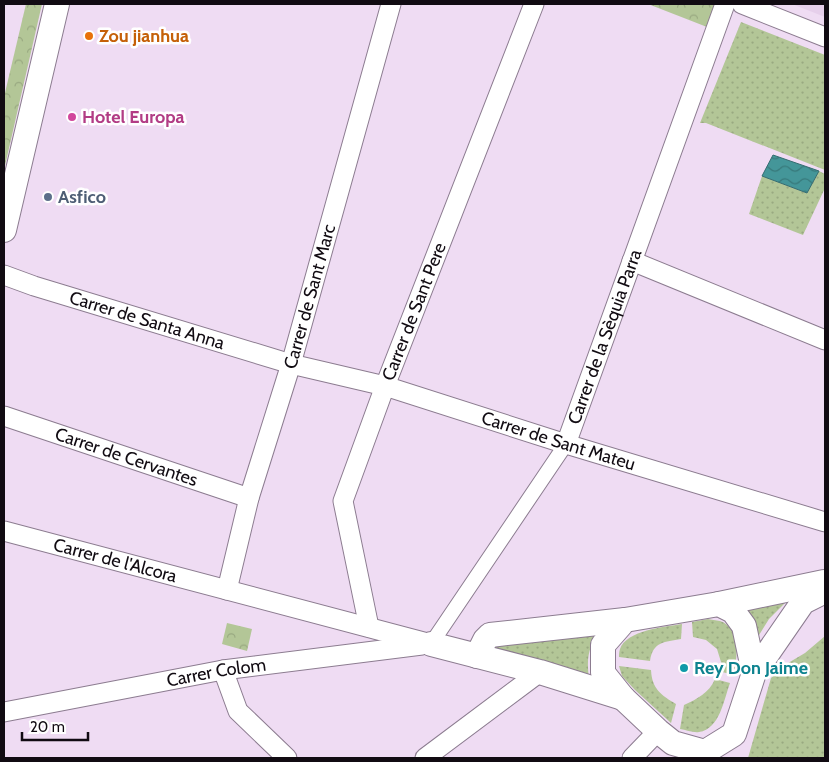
<svg xmlns="http://www.w3.org/2000/svg" width="829" height="762" viewBox="0 0 829 762" font-family="Cabin,sans-serif">
  <style>
    .built { fill: #e6cfeb }
    .grass { fill: url(#grass-dots) }
    .park { fill: url(#park-crowns) }
    .water { fill: url(#water-waves); stroke: #356c70 }
    .lines { fill: none; stroke-linecap: round; stroke-linejoin: round }
    .pedestrian-casing { stroke: #8c7c90; stroke-width: 16 }
    .minor-casing { stroke: #8c7c90; stroke-width: 21 }
    .tertiary-casing { stroke: #8c7c90; stroke-width: 26 }
    .pedestrian { stroke: #fff; stroke-width: 14 }
    .minor { stroke: #fff; stroke-width: 19 }
    .tertiary { stroke: #fff; stroke-width: 24 }
    .food-dot { fill: #e8710a; stroke: #fff; stroke-width: 2 }
    .hotel-dot { fill: #d1479c; stroke: #fff; stroke-width: 2 }
    .service-dot { fill: #5c6f8a; stroke: #fff; stroke-width: 2 }
    .culture-dot { fill: #0f9aa8; stroke: #fff; stroke-width: 2 }
    .labels { text-anchor: middle; stroke-width: 5; stroke-linejoin: round; paint-order: stroke }
    .food-label { font-size: 18px; font-weight: bold; fill: #c56008; stroke: #fff; text-anchor: start }
    .hotel-label { font-size: 18px; font-weight: bold; fill: #b23c85; stroke: #fff; text-anchor: start }
    .service-label { font-size: 18px; font-weight: bold; fill: #4e5e75; stroke: #fff; text-anchor: start }
    .street-label { font-size: 18px; fill: #110b12; stroke: #fff }
    .culture-label { font-size: 18px; font-weight: bold; fill: #0d838f; stroke: #fff; text-anchor: start }
  </style>
  <defs>
    <pattern id="grass-dots" width="8" height="8" patternUnits="userSpaceOnUse" patternTransform="scale(1.25)"><rect width="8" height="8" fill="#b3c697"/><path d="M2 2h.1M6 6h.1" fill="none" stroke="#99a981" stroke-width="1.8" stroke-linecap="round"/></pattern>
    <pattern id="park-crowns" width="20" height="18" patternUnits="userSpaceOnUse" patternTransform="scale(1.25)"><rect width="20" height="18" fill="#b3c697"/><path d="M2 6a3 3 0 1 1 6 0M12 15a3 3 0 1 1 6 0" fill="none" stroke="#99a981"/></pattern>
    <pattern id="water-waves" width="16" height="10" patternUnits="userSpaceOnUse" patternTransform="scale(1.25)"><rect width="16" height="10" fill="#449699"/><path d="M0 5q4-4 8 0t8 0" fill="none" stroke="#37797b"/></pattern>
  </defs>
  <rect width="100%" height="100%" fill="#efdcf3"/>
  <path class="built" d="M 792,4 L 825,4 L 825,17 Z"/>
  <g class="grass">
    <path d="M 741,22 L 825,55 L 825,170 L 706,123 L 700,123 Z"/>
    <path d="M 819,171 L 825,174 L 825,188 L 803,235 L 749,214 L 762,176 L 807,193 Z"/>
    <path d="M 796,592 L 769,619 L 756,640 L 737,604 Z"/>
    <path d="M 708,619 C 711,620 716,620 720,621 C 741,628 738,658 733,675 L 719,671 L 721,662 L 717,649 L 706,640 L 693,637 L 692,622 Z"/>
    <path d="M 682,624 L 681,639 C 665,642 653,641 650,661 L 619,657 C 619,655 619,652 620,649 C 627,630 664,627 682,624 Z"/>
    <path d="M 601,626 C 589,649 586,654 589,679 L 488,645 Z"/>
    <path d="M 825,636 L 825,758 L 748,758 L 771,678 L 783,666 L 805,653 Z"/>
    <path d="M 619,666 L 651,670 C 652,689 661,695 676,704 L 671,723 L 635,690 L 622,676 Z"/>
    <path d="M 715,679 L 730,683 C 724,699 720,729 699,732 C 694,733 686,730 680,729 L 684,705 C 697,699 709,693 715,679 Z"/>
  </g>
  <g class="park">
    <path d="M 26,4 L 42,4 L 4,170 L 4,97 Z"/>
    <path d="M 648,4 L 715,4 L 715,10 L 707,27 Z"/>
    <path d="M 227,623 L 252,629 L 247,651 L 222,644 Z"/>
  </g>
  <path class="water" d="M 773,155 L 819,171 L 807,193 L 762,176 Z"/>
  <g class="lines">
    <g class="pedestrian-casing">
      <path id="pedestrian" d="M 431,644 L 566,444"/>
    </g>
    <g class="minor-casing">
      <g id="minor">
        <path d="M 742,4 L 825,37"/>
        <path d="M 632,261 L 825,340"/>
        <path id="s1" d="M 4,275 L 34,286 L 291,364 L 385,386 L 566,444 L 825,522"/>
        <path id="s2" d="M 4,416 L 249,498"/>
        <path id="s3" d="M 566,444 L 725,4"/>
        <path id="s4" d="M 4,531 L 431,644"/>
        <path id="s5" d="M 227,590 L 249,498 L 291,364 L 391,4"/>
        <path id="s6" d="M 369,627 L 343,501 L 385,386 L 534,4"/>
        <path d="M 223,670 L 238,711 L 287,758"/>
        <path id="s7" d="M 4,712 L 223,670 L 422,645"/>
        <path d="M 425,758 L 540,672"/>
        <path d="M 632,758 L 658,731"/>
      </g>
    </g>
    <g class="tertiary-casing">
      <g id="tertiary">
        <path d="M 4,230 L 57,4"/>
        <path d="M 719,604 L 824,582"/>
        <path d="M 431,644 L 540,672 L 623,698"/>
        <path d="M 477,656 L 485,640 L 490,635 L 625,620"/>
        <path d="M 754,673 L 744,626 L 733,611 L 719,604 L 625,620 L 603,645 L 603,673 L 623,698 L 658,731 L 673,743 L 705,752 L 734,734 L 754,673 L 803,602 L 825,591"/>
      </g>
    </g>
    <use href="#pedestrian" class="pedestrian"/>
    <use href="#minor" class="minor"/>
    <use href="#tertiary" class="tertiary"/>
  </g>
  <circle class="food-dot" cx="89" cy="36" r="5"/>
  <circle class="hotel-dot" cx="72" cy="117" r="5"/>
  <circle class="service-dot" cx="48" cy="197" r="5"/>
  <circle class="culture-dot" cx="684" cy="668" r="5"/>
  <g class="labels">
    <g class="food-label">
      <text x="99" y="42">Zou jianhua</text>
    </g>
    <g class="hotel-label">
      <text x="82" y="123">Hotel Europa</text>
    </g>
    <g class="service-label">
      <text x="58" y="203">Asfico</text>
    </g>
    <g class="street-label">
      <text dy="6" stroke="none"><textPath href="#s5" startOffset="305">Carrer de Sant Marc</textPath></text>
      <text dy="6" stroke="none"><textPath href="#s6" startOffset="331">Carrer de Sant Pere</textPath></text>
      <text dy="6" stroke="none"><textPath href="#s1" startOffset="150">Carrer de Santa Anna</textPath></text>
      <text dy="6" stroke="none"><textPath href="#s3" startOffset="114">Carrer de la Sèquia Parra</textPath></text>
      <text dy="6" stroke="none"><textPath href="#s1" startOffset="579">Carrer de Sant Mateu</textPath></text>
      <text dy="6" stroke="none"><textPath href="#s2" startOffset="129">Carrer de Cervantes</textPath></text>
      <text dy="6" stroke="none"><textPath href="#s4" startOffset="115">Carrer de l'Alcora</textPath></text>
      <text dy="6" stroke="none"><textPath href="#s7" startOffset="216">Carrer Colom</textPath></text>
    </g>
    <g class="culture-label">
      <text x="694" y="674">Rey Don Jaime</text>
    </g>
  </g>
  <rect width="829" height="762" fill="none" stroke="#110b12" stroke-width="10"/>
  <path d="M22 732v8h66v-8" fill="none" stroke="#110b12" stroke-width="2.5"/>
  <text x="30" y="732" font-size="15" fill="#110b12" stroke="#ffffff" stroke-width="4" paint-order="stroke">20 m</text>
</svg>
